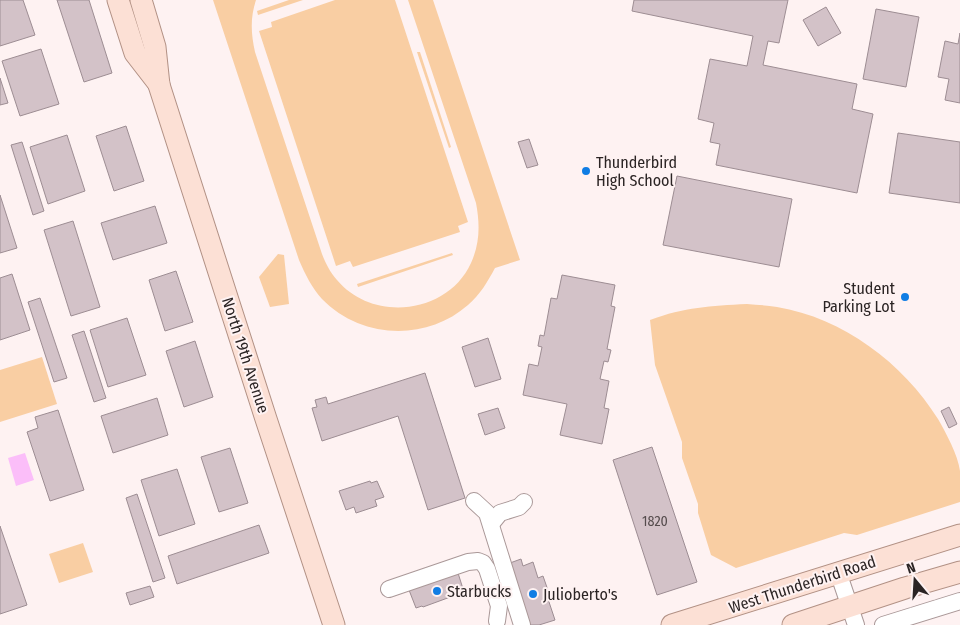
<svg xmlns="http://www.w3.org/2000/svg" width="960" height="625" viewBox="0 0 960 625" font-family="'Fira Sans Condensed',sans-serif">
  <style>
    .green { fill: #f9cea3 }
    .water { fill: #fbbef9 }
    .building { fill: #d3c2c8; stroke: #9d8d93 }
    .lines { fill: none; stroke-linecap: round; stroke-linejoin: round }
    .minor-casing { stroke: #aa9898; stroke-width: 18 }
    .major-casing { stroke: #b29185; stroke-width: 23 }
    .minor { stroke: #fff; stroke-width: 16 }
    .major { stroke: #fce0d5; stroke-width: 21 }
    .poi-dot { fill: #107de4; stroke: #fef2f2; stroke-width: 2 }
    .labels { text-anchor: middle; stroke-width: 4; stroke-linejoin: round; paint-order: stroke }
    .number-label { font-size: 14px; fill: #554c4d }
    .poi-label { font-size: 16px; fill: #2b2424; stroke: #fef2f2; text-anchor: start }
    .street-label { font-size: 16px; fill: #2b2424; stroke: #fef2f2 }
  </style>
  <rect width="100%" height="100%" fill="#fef2f2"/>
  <g class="green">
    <path d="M 213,0 L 256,0 C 250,18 251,34 255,52 L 322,254 C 326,264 330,272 337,280 C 373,323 448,314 471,263 C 480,243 480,224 476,203 L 408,0 L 433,0 L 520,260 L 495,268 C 488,281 480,295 468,305 C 426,342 361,339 322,299 C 312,288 305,274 299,260 Z"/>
    <path d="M 289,0 L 303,0 L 258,15 L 257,11 Z"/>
    <path d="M 335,0 L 395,0 L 468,222 L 458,226 L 460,232 L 353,267 L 350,261 L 336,266 L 259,31 L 272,27 L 271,22 Z"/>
    <path d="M 417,52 L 420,52 L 451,147 L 449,148 Z"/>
    <path d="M 452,253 L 453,255 L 358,287 L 357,284 Z"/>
    <path d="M 278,254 L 284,255 L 289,304 L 270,307 L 259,277 Z"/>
    <path d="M 747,304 C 757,305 767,305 777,307 C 843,318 903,363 938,419 C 946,433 958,455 960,471 C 960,481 960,492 960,502 L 857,535 L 844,533 L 736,568 L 711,555 L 698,513 L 698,504 L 682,458 L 682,442 L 655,365 L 650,320 C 685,307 710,306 747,304 Z"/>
    <path d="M 42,357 L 57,404 L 0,422 L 0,370 Z"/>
    <path d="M 83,543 L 93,572 L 59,583 L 49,554 Z"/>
  </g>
  <path class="water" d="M 25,453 L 34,480 L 16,486 L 8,458 Z"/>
  <g class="building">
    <path d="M 0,0 L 23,0 L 35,35 L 0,46 Z"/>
    <path d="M 57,0 L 89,0 L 112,73 L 84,82 Z"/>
    <path d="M 634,0 L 788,0 L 779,43 L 768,41 L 763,65 L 857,84 L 852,109 L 873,114 L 857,193 L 716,165 L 720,144 L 710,142 L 714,123 L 698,119 L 710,59 L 747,66 L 753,36 L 632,11 Z"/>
    <path d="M 826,7 L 841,33 L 818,46 L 803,20 Z"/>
    <path d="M 876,9 L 919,17 L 906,87 L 863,79 Z"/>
    <path d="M 960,33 L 960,103 L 945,100 L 949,79 L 938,77 L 945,41 L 958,44 Z"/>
    <path d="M 41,49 L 59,104 L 20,116 L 2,61 Z"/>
    <path d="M 0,78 L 8,103 L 0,105 Z"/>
    <path d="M 126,126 L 144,181 L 114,191 L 96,136 Z"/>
    <path d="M 898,133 L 960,142 L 960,203 L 889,193 Z"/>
    <path d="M 67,135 L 85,191 L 48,204 L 30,147 Z"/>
    <path d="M 529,139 L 538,165 L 527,168 L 518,142 Z"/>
    <path d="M 22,142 L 44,211 L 33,215 L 11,145 Z"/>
    <path d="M 677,176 L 792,199 L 779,267 L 663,245 Z"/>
    <path d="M 0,195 L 17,248 L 0,253 Z"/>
    <path d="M 155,206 L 167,243 L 113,260 L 101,223 Z"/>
    <path d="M 73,221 L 100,307 L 71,316 L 44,230 Z"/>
    <path d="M 176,271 L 193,322 L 165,331 L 149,280 Z"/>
    <path d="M 12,274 L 30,330 L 0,340 L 0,278 Z"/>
    <path d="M 562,275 L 615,285 L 611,306 L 615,307 L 607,349 L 611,350 L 608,362 L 604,361 L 600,379 L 609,381 L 604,408 L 609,409 L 602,444 L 560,435 L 567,404 L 523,395 L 529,364 L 538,366 L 542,347 L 538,346 L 540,335 L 544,336 L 551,298 L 557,299 Z"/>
    <path d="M 40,298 L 67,378 L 54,382 L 28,302 Z"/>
    <path d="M 127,318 L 146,375 L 108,387 L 90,330 Z"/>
    <path d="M 84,331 L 106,398 L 94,402 L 72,335 Z"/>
    <path d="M 488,338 L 501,379 L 475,387 L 462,347 Z"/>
    <path d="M 195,341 L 213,397 L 184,407 L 166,351 Z"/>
    <path d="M 425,373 L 465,498 L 428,510 L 398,416 L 322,441 L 312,408 L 317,407 L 315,400 L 326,397 L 328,404 Z"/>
    <path d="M 157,398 L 168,435 L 113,453 L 101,416 Z"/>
    <path d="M 949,407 L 957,424 L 949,428 L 941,411 Z"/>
    <path d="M 498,408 L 505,428 L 485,435 L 478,414 Z"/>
    <path d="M 58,410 L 84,490 L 50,501 L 27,432 L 38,428 L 35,417 Z"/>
    <path d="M 652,447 L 697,582 L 657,595 L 613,460 Z"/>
    <path d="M 230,448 L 248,503 L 219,512 L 201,457 Z"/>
    <path d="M 177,469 L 195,524 L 159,536 L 141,480 Z"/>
    <path d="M 370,481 L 371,483 L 377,481 L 384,497 L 375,500 L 377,506 L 356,513 L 354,507 L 346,510 L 339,491 Z"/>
    <path d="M 137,494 L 165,578 L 153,582 L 126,498 Z"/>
    <path d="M 259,525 L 269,553 L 177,584 L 168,556 Z"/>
    <path d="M 0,526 L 27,605 L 0,614 Z"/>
    <path d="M 521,559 L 523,566 L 533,562 L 538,578 L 543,576 L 551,599 L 548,599 L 555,620 L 539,625 L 527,625 L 510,563 Z"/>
    <path d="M 458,573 L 464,592 L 423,607 L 422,606 L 416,608 L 409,590 Z"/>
    <path d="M 150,586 L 154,597 L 130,605 L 126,593 Z"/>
  </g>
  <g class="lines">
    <g class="minor-casing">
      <g id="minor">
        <path d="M 474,501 L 487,513 L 522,625"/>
        <path d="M 491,524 L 500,513 L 519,507 L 524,502"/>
        <path d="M 838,572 L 856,625"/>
        <path d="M 389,589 L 468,562 L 478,561 L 483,563 L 487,569 L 499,606 L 497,621"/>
        <path d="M 883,625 L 960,601"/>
      </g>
    </g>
    <g class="major-casing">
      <g id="major">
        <path d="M 118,0 L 135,53 L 159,84"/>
        <path d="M 141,0 L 155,47 L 159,85 L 266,419 L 334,625"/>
        <path d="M 672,625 L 960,535"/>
        <path d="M 793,625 L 905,588 L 960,572"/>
      </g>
    </g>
    <use href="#minor" class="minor"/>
    <use href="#major" class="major"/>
  </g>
  <g class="poi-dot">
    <circle cx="586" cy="171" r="5"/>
    <circle cx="905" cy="297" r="5"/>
    <circle cx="437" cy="591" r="5"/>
    <circle cx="533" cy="594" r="5"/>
  </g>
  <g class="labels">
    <g class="number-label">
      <text x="655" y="526">1820</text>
    </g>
    <g class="poi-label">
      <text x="596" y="168">Thunderbird<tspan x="596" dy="18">High School</tspan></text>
      <text x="895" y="294" text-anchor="end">Student<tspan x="895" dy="18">Parking Lot</tspan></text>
      <text x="447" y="597">Starbucks</text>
      <text x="543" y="600">Julioberto's</text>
    </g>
    <g class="street-label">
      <text transform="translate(246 355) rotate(72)" y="6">North 19th Avenue</text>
      <text transform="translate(802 584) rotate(-18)" y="6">West Thunderbird Road</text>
    </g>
  </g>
  <g transform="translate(915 580) rotate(342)" stroke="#fef2f2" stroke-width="4" paint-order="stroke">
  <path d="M0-4L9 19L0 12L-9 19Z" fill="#2b2424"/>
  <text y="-8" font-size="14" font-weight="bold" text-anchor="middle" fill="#2b2424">N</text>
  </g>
</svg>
